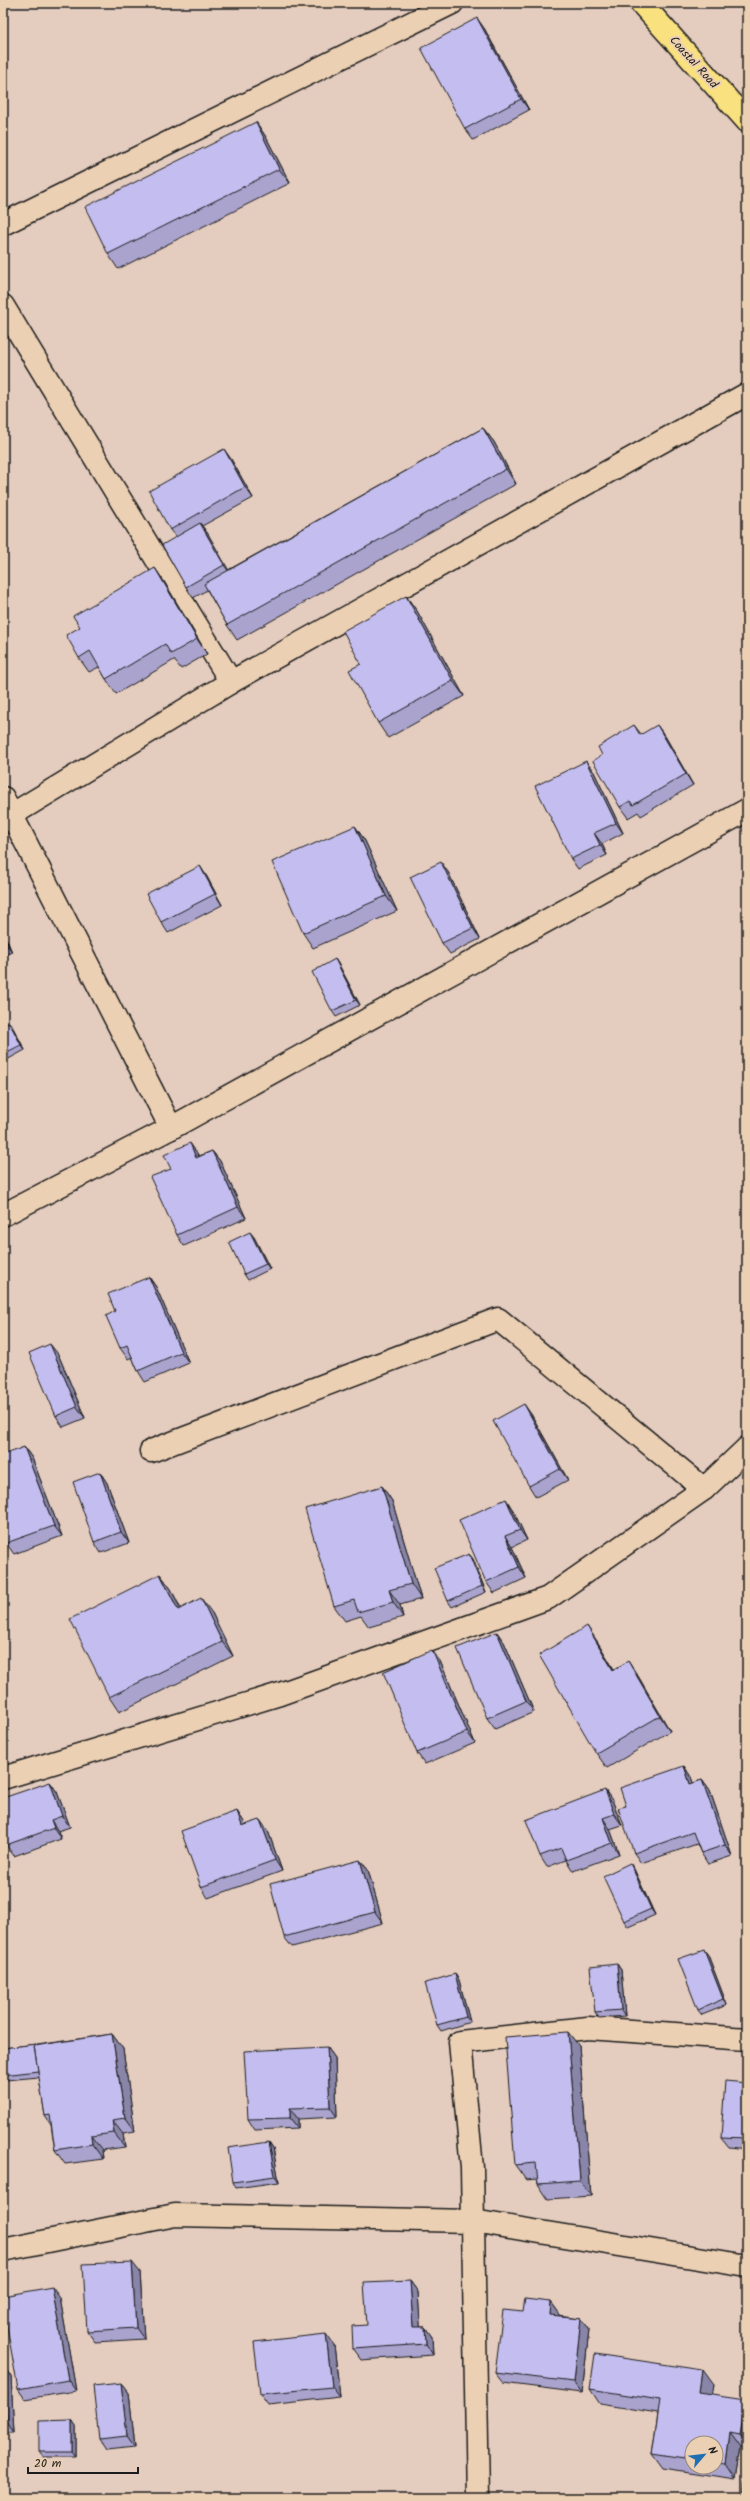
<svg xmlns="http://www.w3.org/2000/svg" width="750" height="2501" viewBox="0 0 750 2501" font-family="Kalam,sans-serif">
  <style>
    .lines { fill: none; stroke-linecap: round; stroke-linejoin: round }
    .street-casing { stroke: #1c1c1c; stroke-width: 25 }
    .primary-casing { stroke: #1c1c1c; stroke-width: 25 }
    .street { stroke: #ecd0b3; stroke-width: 22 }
    .primary { stroke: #fae180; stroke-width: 22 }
    .wall { fill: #a9a3ce; stroke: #1c1c1c; fill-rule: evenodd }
    .shaded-wall { fill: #8985a8; stroke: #1c1c1c }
    .building { fill: #c4bef0; stroke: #1c1c1c }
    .labels { text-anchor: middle; stroke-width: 4; stroke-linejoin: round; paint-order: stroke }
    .street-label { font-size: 12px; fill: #1c1c1c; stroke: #ecd0b3 }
  </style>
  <rect width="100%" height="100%" fill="#e4ccbf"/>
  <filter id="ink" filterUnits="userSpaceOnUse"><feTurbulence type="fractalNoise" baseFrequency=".025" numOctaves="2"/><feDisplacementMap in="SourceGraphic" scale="8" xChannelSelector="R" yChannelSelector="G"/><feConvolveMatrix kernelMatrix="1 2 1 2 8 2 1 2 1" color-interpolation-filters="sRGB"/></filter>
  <g filter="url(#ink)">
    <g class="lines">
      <g class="street-casing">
        <g id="street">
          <path d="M 3,224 L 452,3"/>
          <path d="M 3,306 L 231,682"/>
          <path d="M 3,798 L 171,1128"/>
          <path d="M 3,820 L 231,682 L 747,394"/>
          <path d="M 3,1215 L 171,1128 L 747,810"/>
          <path d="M 151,1451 L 498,1319 L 704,1489"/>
          <path d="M 3,1778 L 280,1694 L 548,1598 L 704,1489 L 747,1448"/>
          <path d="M 3,2250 L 175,2215 L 473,2221 L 747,2266"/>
          <path d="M 478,2498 L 472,2168 L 460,2042 L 588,2028 L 747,2039"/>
        </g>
      </g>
      <g class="primary-casing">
        <path id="primary" d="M 641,3 L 747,121"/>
      </g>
      <use href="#street" class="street"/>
      <use href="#primary" class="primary"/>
    </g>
    <g class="wall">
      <path d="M 484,28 L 529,110 L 473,140 L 465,129 Z"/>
      <path d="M 256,122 L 266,137 L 290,183 L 118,269 L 108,254 Z"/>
      <path d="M 483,428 L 494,442 L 516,484 L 237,640 L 227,625 L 207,590 L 193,598 L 186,587 L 176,537 L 170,530 L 231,459 L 253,498 L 202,526 L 208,534 L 228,570 Z"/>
      <path d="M 155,568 L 165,583 L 207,654 L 181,669 L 174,660 L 116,694 L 106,679 L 99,667 L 89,672 L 79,658 L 80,627 Z"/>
      <path d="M 406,596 L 417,611 L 464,696 L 388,738 L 378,723 L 361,664 Z"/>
      <path d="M 634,725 L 641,734 L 665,736 L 693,785 L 641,816 L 638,812 L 628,818 L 620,807 L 602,755 Z"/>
      <path d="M 594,772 L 623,833 L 602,844 L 607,855 L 578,869 L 571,859 Z"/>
      <path d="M 355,826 L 365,841 L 397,911 L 313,948 L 303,933 Z"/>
      <path d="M 200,866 L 207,877 L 222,905 L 168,933 L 161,922 Z"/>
      <path d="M 448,872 L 480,939 L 450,954 L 442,943 Z"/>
      <path d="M 3,933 L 6,938 L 12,952 L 3,956 Z"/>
      <path d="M 335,959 L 339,965 L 360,1005 L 336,1017 L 332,1011 Z"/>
      <path d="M 9,1022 L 13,1028 L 25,1050 L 3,1062 L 3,1025 Z"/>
      <path d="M 3,1120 L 6,1125 L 3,1127 Z"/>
      <path d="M 212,1151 L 220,1161 L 246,1218 L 184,1246 L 177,1235 L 171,1169 L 197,1153 L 199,1156 Z"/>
      <path d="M 254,1237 L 270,1269 L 248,1280 L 244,1274 Z"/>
      <path d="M 149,1277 L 156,1287 L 189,1363 L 145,1382 L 138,1371 L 132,1357 L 128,1359 L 120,1348 L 115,1311 Z"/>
      <path d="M 58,1354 L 85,1418 L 63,1427 L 56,1416 Z"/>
      <path d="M 531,1414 L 568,1480 L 536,1497 L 529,1486 Z"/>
      <path d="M 24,1447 L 32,1458 L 62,1536 L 14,1554 L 6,1543 Z"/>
      <path d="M 100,1472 L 107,1483 L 129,1543 L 101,1553 L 94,1542 Z"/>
      <path d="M 382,1486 L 392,1501 L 421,1599 L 400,1605 L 403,1617 L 369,1627 L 361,1616 L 345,1621 L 334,1606 Z"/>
      <path d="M 513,1510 L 527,1540 L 512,1547 L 526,1578 L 494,1593 L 486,1582 Z"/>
      <path d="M 469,1554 L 473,1559 L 486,1592 L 452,1607 L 448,1601 Z"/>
      <path d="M 160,1574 L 171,1589 L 181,1609 L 212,1613 L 233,1656 L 119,1712 L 109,1697 Z"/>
      <path d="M 597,1641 L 614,1669 L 638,1676 L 670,1731 L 607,1768 L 596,1753 Z"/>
      <path d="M 504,1642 L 534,1712 L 495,1729 L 487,1718 Z"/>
      <path d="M 440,1661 L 475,1743 L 425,1764 L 417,1753 Z"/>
      <path d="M 684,1766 L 691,1777 L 693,1783 L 702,1780 L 710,1791 L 732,1856 L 708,1864 L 701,1853 L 697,1844 L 641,1863 L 634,1853 L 626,1806 Z"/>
      <path d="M 50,1782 L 57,1792 L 70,1827 L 58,1831 L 61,1839 L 14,1856 L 6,1845 Z"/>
      <path d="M 612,1800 L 622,1825 L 610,1829 L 619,1854 L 573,1871 L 566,1860 L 547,1867 L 540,1856 Z"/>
      <path d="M 237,1811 L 244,1822 L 245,1825 L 268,1831 L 282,1871 L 208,1898 L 201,1887 Z"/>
      <path d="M 360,1860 L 368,1870 L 383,1923 L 292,1947 L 284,1937 Z"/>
      <path d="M 630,1863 L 634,1869 L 655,1915 L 628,1927 L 624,1921 Z"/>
      <path d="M 704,1950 L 708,1955 L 727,2005 L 702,2015 L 698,2010 Z"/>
      <path d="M 617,1964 L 621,1970 L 625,2016 L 599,2018 L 595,2012 Z"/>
      <path d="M 455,1974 L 459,1980 L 470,2022 L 441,2031 L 437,2025 Z"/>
      <path d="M 112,2034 L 123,2049 L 135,2132 L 123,2134 L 125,2147 L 102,2150 L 103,2159 L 65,2164 L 55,2150 L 51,2125 L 45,2116 L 39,2077 L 6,2080 L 3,2075 L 3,2048 L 36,2044 L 37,2045 Z"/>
      <path d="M 579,2046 L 591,2196 L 548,2199 L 538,2184 L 537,2179 L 526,2180 L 515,2165 Z"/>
      <path d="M 327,2047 L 335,2058 L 337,2117 L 298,2119 L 298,2128 L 255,2130 L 248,2119 Z"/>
      <path d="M 747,2083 L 747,2149 L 729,2147 L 721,2137 Z"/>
      <path d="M 269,2142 L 273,2148 L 279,2182 L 236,2188 L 233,2182 Z"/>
      <path d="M 140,2272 L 144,2339 L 95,2342 L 87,2331 Z"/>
      <path d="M 410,2281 L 418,2292 L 420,2327 L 425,2327 L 432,2337 L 433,2355 L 361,2360 L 353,2349 L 367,2325 Z"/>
      <path d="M 60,2298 L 76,2391 L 25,2399 L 18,2389 Z"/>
      <path d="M 551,2302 L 559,2313 L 558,2315 L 581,2318 L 589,2329 L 582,2393 L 503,2383 L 495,2373 L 523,2312 Z"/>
      <path d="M 334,2345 L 340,2397 L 268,2405 L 260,2394 Z"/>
      <path d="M 3,2366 L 11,2377 L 14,2433 L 3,2433 Z"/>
      <path d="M 121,2383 L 129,2393 L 135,2447 L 106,2450 L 99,2439 Z"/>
      <path d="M 713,2385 L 711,2394 L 747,2401 L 747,2498 L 747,2449 L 741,2448 L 736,2479 L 663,2468 L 652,2453 L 658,2413 L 600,2404 L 590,2389 ZM 692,2443 L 716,2443 L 716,2467 L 692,2467 Z"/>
      <path d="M 72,2420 L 76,2426 L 76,2457 L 43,2457 L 39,2452 Z"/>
    </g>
    <g class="shaded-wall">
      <path d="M 477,18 L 484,28 L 529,110 L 521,99 Z"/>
      <path d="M 256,122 L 266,137 L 290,183 L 279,169 Z"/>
      <path d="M 483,428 L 494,442 L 516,484 L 506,469 Z"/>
      <path d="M 224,449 L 231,459 L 253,498 L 245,487 Z"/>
      <path d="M 200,523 L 208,534 L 232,576 L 224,565 Z"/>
      <path d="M 155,568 L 165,583 L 207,654 L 197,639 Z"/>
      <path d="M 406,596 L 417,611 L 464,696 L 453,681 Z"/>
      <path d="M 657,725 L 665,736 L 693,785 L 686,774 Z"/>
      <path d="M 586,761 L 594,772 L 623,833 L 616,823 Z"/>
      <path d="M 355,826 L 365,841 L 397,911 L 386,896 Z"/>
      <path d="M 594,833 L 602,844 L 607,855 L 600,845 Z"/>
      <path d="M 441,862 L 448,872 L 480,939 L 473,928 Z"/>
      <path d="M 200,866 L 207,877 L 222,905 L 215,894 Z"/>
      <path d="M 3,933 L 6,938 L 12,952 L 8,946 Z"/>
      <path d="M 335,959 L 339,965 L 360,1005 L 356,1000 Z"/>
      <path d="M 9,1022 L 13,1028 L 25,1050 L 21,1045 Z"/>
      <path d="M 190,1143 L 197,1153 L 204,1168 L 196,1158 Z"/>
      <path d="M 212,1151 L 220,1161 L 246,1218 L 238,1207 Z"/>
      <path d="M 250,1232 L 254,1237 L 270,1269 L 266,1264 Z"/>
      <path d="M 149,1277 L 156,1287 L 189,1363 L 181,1352 Z"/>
      <path d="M 50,1344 L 58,1354 L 85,1418 L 77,1407 Z"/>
      <path d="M 524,1404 L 531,1414 L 568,1480 L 560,1469 Z"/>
      <path d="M 24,1447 L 32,1458 L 62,1536 L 54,1526 Z"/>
      <path d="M 100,1472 L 107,1483 L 129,1543 L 121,1532 Z"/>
      <path d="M 382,1486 L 392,1501 L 421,1599 L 411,1584 Z"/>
      <path d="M 506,1499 L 513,1510 L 527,1540 L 520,1530 Z"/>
      <path d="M 505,1536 L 512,1547 L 526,1578 L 519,1567 Z"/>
      <path d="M 469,1554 L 473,1559 L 486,1592 L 482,1586 Z"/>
      <path d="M 160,1574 L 171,1589 L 188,1625 L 178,1610 Z"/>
      <path d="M 389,1590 L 400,1605 L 403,1617 L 393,1602 Z"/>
      <path d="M 201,1598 L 212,1613 L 233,1656 L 222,1642 Z"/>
      <path d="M 587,1626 L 597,1641 L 623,1685 L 613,1670 Z"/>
      <path d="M 497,1632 L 504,1642 L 534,1712 L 526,1701 Z"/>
      <path d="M 432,1650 L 440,1661 L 475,1743 L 467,1732 Z"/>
      <path d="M 628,1661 L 638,1676 L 670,1731 L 660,1716 Z"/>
      <path d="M 684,1766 L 691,1777 L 697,1794 L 690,1784 Z"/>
      <path d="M 702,1780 L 710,1791 L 732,1856 L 725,1845 Z"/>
      <path d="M 50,1782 L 57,1792 L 70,1827 L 62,1816 Z"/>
      <path d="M 605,1790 L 612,1800 L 622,1825 L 614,1814 Z"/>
      <path d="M 237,1811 L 244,1822 L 250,1837 L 242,1826 Z"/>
      <path d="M 603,1818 L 610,1829 L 619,1854 L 612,1843 Z"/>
      <path d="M 51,1820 L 58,1831 L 61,1839 L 54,1828 Z"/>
      <path d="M 260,1820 L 268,1831 L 282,1871 L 275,1860 Z"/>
      <path d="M 360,1860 L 368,1870 L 383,1923 L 375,1912 Z"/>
      <path d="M 630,1863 L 634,1869 L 655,1915 L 651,1909 Z"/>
      <path d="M 704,1950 L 708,1955 L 727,2005 L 723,1999 Z"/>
      <path d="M 617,1964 L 621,1970 L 625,2016 L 621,2010 Z"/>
      <path d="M 455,1974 L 459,1980 L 470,2022 L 466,2017 Z"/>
      <path d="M 568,2032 L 579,2046 L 591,2196 L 580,2181 Z"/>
      <path d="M 112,2034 L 123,2049 L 135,2132 L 125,2118 Z"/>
      <path d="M 327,2047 L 335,2058 L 337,2117 L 330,2107 Z"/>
      <path d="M 290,2108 L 298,2119 L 298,2128 L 290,2118 Z"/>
      <path d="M 112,2120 L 123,2134 L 125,2147 L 114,2133 Z"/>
      <path d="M 91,2136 L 102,2150 L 103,2159 L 92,2144 Z"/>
      <path d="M 269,2142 L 273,2148 L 279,2182 L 275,2176 Z"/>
      <path d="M 132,2262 L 140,2272 L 144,2339 L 136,2328 Z"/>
      <path d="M 410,2281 L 418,2292 L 421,2338 L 413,2327 Z"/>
      <path d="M 52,2287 L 60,2298 L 76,2391 L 68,2380 Z"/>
      <path d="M 551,2302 L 559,2313 L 557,2325 L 550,2315 Z"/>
      <path d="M 581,2318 L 589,2329 L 582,2393 L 574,2382 Z"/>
      <path d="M 425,2327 L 432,2337 L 433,2355 L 426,2344 Z"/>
      <path d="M 326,2334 L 334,2345 L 340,2397 L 332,2387 Z"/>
      <path d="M 4,2366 L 11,2377 L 14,2433 L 7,2422 Z"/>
      <path d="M 702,2370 L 713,2385 L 709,2407 L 699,2392 Z"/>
      <path d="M 121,2383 L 129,2393 L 135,2447 L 127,2436 Z"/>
      <path d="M 746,2399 L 747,2401 L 747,2445 L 740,2435 Z"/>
      <path d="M 72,2420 L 76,2426 L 76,2457 L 72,2452 Z"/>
      <path d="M 730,2433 L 741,2448 L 736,2479 L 726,2464 Z"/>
    </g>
    <g class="building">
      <path d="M 477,18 L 521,99 L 465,129 L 421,48 Z"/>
      <path d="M 256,122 L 279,169 L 108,254 L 85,207 Z"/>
      <path d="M 483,428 L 506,469 L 227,625 L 204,584 Z"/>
      <path d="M 224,449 L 245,487 L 170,530 L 149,491 Z"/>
      <path d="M 200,523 L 224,565 L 186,587 L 162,545 Z"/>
      <path d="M 155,568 L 197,639 L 171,654 L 165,644 L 106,679 L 90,651 L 79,658 L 66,635 L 80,627 L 73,616 Z"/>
      <path d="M 406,596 L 453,681 L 378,723 L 349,670 L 361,664 L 343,631 Z"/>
      <path d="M 634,725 L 640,735 L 657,725 L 686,774 L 633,805 L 630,801 L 620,807 L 593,761 L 602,755 L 598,747 Z"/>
      <path d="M 586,761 L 616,823 L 594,833 L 600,845 L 571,859 L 535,786 Z"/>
      <path d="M 355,826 L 386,896 L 303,933 L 272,862 Z"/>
      <path d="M 441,862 L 473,928 L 442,943 L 410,877 Z"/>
      <path d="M 200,866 L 215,894 L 161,922 L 146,894 Z"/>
      <path d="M 3,934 L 8,946 L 3,949 Z"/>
      <path d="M 335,959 L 356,1000 L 332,1011 L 312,972 Z"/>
      <path d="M 9,1022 L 21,1045 L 3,1054 L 3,1025 Z"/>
      <path d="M 190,1143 L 196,1158 L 212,1151 L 238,1207 L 177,1235 L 150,1177 L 171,1169 L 164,1155 Z"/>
      <path d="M 250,1232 L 266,1264 L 244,1274 L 229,1242 Z"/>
      <path d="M 149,1277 L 181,1352 L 138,1371 L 127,1345 L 120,1348 L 106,1316 L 115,1311 L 108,1294 Z"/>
      <path d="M 50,1344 L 77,1407 L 56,1416 L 29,1353 Z"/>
      <path d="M 524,1404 L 560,1469 L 529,1486 L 493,1421 Z"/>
      <path d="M 24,1447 L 54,1526 L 6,1543 L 3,1535 L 3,1455 Z"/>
      <path d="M 100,1472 L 121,1532 L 94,1542 L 73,1482 Z"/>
      <path d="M 382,1486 L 411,1584 L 389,1590 L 393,1602 L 358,1612 L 354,1600 L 334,1606 L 305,1509 Z"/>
      <path d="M 506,1499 L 520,1530 L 505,1536 L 519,1567 L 486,1582 L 459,1520 Z"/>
      <path d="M 469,1554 L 482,1586 L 448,1601 L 434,1568 Z"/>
      <path d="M 160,1574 L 178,1610 L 201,1598 L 222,1642 L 109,1697 L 70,1619 Z"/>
      <path d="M 587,1626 L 613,1670 L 628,1661 L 660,1716 L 596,1753 L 539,1655 Z"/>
      <path d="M 497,1632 L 526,1701 L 487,1718 L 457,1648 Z"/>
      <path d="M 432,1650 L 467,1732 L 417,1753 L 383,1672 Z"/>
      <path d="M 684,1766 L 690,1784 L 702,1780 L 725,1845 L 701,1853 L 693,1832 L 634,1853 L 618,1808 L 626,1806 L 620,1788 Z"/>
      <path d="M 50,1782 L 62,1816 L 51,1820 L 54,1828 L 6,1845 L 3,1836 L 3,1798 Z"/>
      <path d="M 605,1790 L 614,1814 L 603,1818 L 612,1843 L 566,1860 L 561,1848 L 540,1856 L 526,1820 Z"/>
      <path d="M 237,1811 L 242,1826 L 260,1820 L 275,1860 L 201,1887 L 181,1831 Z"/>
      <path d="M 360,1860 L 375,1912 L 284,1937 L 270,1884 Z"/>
      <path d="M 630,1863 L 651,1909 L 624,1921 L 603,1876 Z"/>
      <path d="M 704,1950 L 723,1999 L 698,2010 L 678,1959 Z"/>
      <path d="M 617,1964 L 621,2010 L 595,2012 L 590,1967 Z"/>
      <path d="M 455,1974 L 466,2017 L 437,2025 L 425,1983 Z"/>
      <path d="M 568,2032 L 580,2181 L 538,2184 L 536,2163 L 515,2165 L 505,2037 Z"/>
      <path d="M 112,2034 L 125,2118 L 112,2120 L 114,2133 L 91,2136 L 92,2144 L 55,2150 L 50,2115 L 45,2116 L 34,2046 Z"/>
      <path d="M 36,2044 L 36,2045 L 34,2046 L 38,2071 L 3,2075 L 3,2048 Z"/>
      <path d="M 327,2047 L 330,2107 L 290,2108 L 290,2118 L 248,2119 L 244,2051 Z"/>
      <path d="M 725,2081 L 747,2083 L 747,2138 L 721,2137 Z"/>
      <path d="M 269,2142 L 275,2176 L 233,2182 L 228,2148 Z"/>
      <path d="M 132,2262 L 136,2328 L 87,2331 L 83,2264 Z"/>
      <path d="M 410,2281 L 413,2327 L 425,2327 L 426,2344 L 353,2349 L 352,2326 L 367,2325 L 364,2283 Z"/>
      <path d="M 52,2287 L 68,2380 L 18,2389 L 3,2304 L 3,2296 Z"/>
      <path d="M 525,2299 L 551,2302 L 550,2315 L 581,2318 L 574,2382 L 495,2373 L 503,2310 L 523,2312 Z"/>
      <path d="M 326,2334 L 332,2387 L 260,2394 L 254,2342 Z"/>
      <path d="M 595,2354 L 702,2370 L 699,2392 L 746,2399 L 740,2435 L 730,2433 L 726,2464 L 716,2463 L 716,2443 L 692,2443 L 692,2459 L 652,2453 L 660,2400 L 590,2389 Z"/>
      <path d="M 3,2366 L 4,2366 L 7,2422 L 3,2422 Z"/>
      <path d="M 121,2383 L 127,2436 L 99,2439 L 93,2386 Z"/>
      <path d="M 72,2420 L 72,2452 L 39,2452 L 39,2421 Z"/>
      <path d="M 747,2445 L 747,2498 L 743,2498 Z"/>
    </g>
  </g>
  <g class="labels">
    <g class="street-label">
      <text transform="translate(694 62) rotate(48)" y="4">Coastal Road</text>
    </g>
  </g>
  <rect width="750" height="2501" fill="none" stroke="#ecd0b3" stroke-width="16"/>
  <rect x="8" y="8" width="734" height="2485" fill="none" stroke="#1c1c1c" stroke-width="1.5" filter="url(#ink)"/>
  <g transform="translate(704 2455) rotate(62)"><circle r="19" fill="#ecd0b3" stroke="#998877"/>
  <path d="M0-3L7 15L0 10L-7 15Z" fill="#1f6fb2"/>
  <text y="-6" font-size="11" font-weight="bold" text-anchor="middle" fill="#1c1c1c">N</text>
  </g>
  <path d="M28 2467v6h110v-6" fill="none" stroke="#1c1c1c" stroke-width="2"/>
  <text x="34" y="2467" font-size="12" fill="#1c1c1c" stroke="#ecd0b3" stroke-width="3" paint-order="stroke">20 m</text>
</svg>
